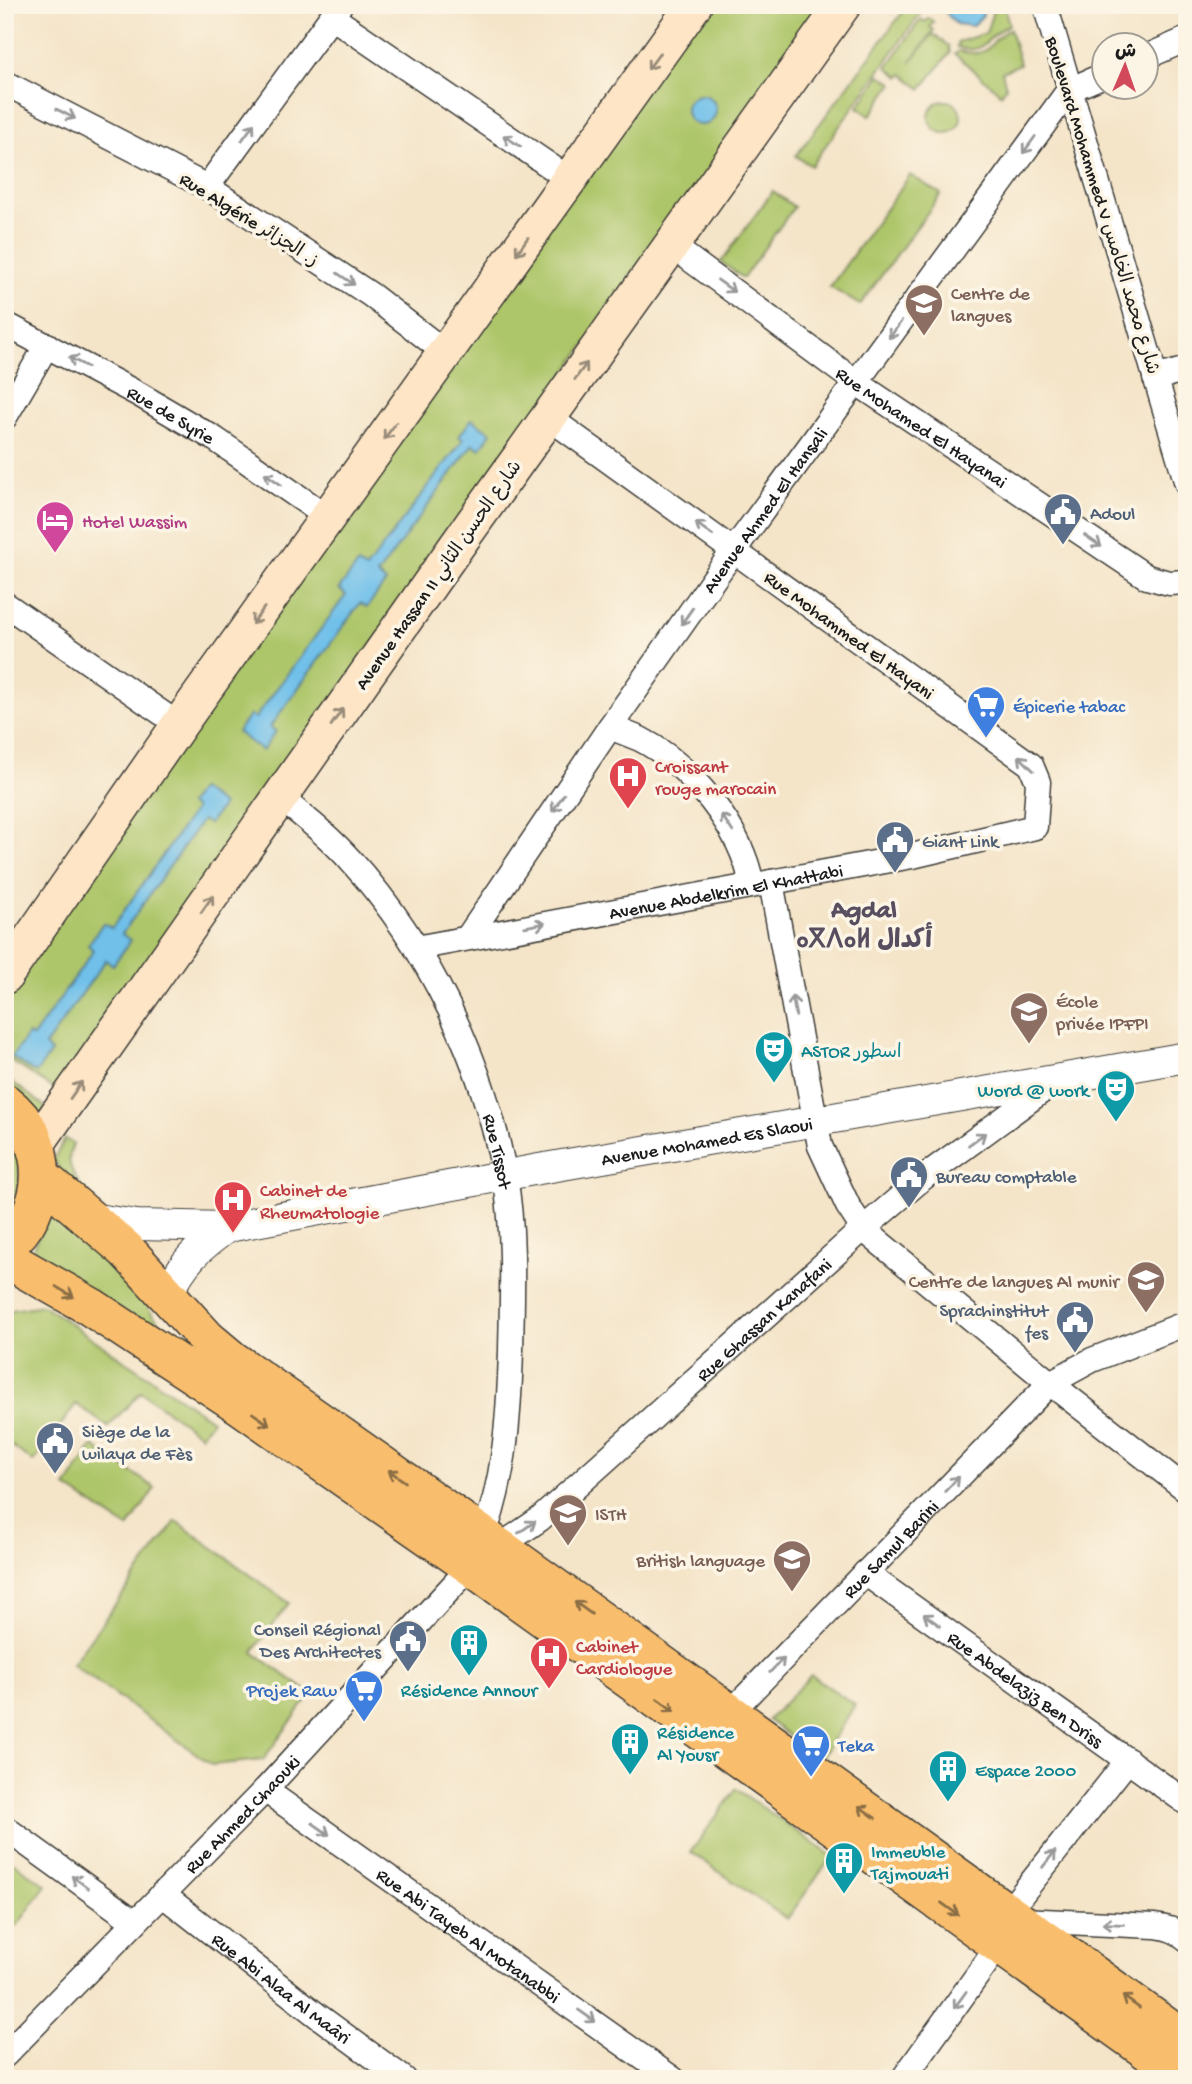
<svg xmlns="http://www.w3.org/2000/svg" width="1192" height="2084" viewBox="0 0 1192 2084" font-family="'Gochi Hand','Playpen Sans Arabic','Noto Sans Tifinagh',sans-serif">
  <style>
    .green { fill: #aec66b; stroke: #657144; stroke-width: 2 }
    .water { fill: #6fc0ea; stroke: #466e83; stroke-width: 2 }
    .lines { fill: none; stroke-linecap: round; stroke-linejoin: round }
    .minor-casing { stroke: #3c3a36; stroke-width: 27 }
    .tertiary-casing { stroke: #3c3a36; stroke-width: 32 }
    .secondary-casing { stroke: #3c3a36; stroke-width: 38 }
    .primary-casing { stroke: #3c3a36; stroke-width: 41 }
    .minor { stroke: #fff; stroke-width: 24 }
    .tertiary { stroke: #fff; stroke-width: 30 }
    .secondary { stroke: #fde5c5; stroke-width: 35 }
    .primary { stroke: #f9be6d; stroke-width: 38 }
    .oneway { stroke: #988b79 }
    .oneway2 { stroke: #999 }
    .oneway3 { stroke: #8a6d44 }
    .labels { text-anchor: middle; stroke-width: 7; stroke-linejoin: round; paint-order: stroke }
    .street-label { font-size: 19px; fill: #1c1c1c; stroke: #fcf5e5 }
    .education-label { font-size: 19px; fill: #785e54; stroke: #fcf5e5; text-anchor: start }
    .service-label { font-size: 19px; fill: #4e5e75; stroke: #fcf5e5; text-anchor: start }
    .hotel-label { font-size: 19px; fill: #b23c85; stroke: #fcf5e5; text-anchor: start }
    .shop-label { font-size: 19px; fill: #366cbe; stroke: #fcf5e5; text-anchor: start }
    .health-label { font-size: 19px; fill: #be3a42; stroke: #fcf5e5; text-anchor: start }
    .culture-label { font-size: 19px; fill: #0d838f; stroke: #fcf5e5; text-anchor: start }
    .district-label { font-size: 26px; font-weight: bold; fill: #574f60; stroke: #fcf5e5 }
  </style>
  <rect width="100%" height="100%" fill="#fcf5e5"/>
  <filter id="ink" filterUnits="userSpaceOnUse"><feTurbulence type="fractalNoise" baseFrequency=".0143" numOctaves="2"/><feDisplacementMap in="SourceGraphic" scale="14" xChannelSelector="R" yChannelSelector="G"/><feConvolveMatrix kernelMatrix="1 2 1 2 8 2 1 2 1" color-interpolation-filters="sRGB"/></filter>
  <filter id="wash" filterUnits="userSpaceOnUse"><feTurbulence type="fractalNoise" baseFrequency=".00686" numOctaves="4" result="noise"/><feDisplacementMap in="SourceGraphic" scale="28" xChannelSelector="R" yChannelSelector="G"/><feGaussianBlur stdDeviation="1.57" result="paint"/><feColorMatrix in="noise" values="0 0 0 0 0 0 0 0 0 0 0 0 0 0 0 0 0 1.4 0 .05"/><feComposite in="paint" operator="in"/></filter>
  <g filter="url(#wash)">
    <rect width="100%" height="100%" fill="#f4e4c8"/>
    <g class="green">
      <path d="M 695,5 L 826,5 L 57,1091 L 5,1057 L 5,1001 L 352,484 Z"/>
      <path d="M 908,5 L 924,5 L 925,7 L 811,166 L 796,156 Z"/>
      <path d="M 995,5 L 1004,5 L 1009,25 C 987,33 987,57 957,47 L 958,42 L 986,33 Z"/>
      <path d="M 928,18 L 934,22 L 930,27 L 934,30 L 910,63 L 933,34 L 949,46 L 950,53 L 921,89 L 903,74 L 900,77 L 887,67 L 921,19 L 925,22 Z"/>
      <path d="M 1010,29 L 1020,64 L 1002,72 L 1006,87 L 1001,94 L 955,54 L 959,51 C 995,59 985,41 1010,29 Z"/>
      <path d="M 880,75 L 893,83 L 870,116 L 858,107 Z"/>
      <circle cx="945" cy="117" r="16"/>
      <path d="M 910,175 L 941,194 L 860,305 L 830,287 Z"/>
      <path d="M 773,191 L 794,207 L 743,278 L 721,262 Z"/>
      <path d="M 5,1077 L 47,1108 L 39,1117 L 5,1087 Z"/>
      <path d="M 5,1133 C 23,1156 25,1193 5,1215 Z"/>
      <path d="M 65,1139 L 73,1144 C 66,1160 70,1169 79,1183 L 75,1190 L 58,1168 L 54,1158 Z"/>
      <path d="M 52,1213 L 70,1222 L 130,1276 L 152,1314 L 184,1350 L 35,1257 L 34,1245 Z"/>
      <path d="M 43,1305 L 212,1420 L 201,1435 L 141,1392 L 108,1427 L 76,1404 L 34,1462 L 5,1441 L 5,1311 Z"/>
      <path d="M 93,1446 L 155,1488 L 128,1528 L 66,1487 Z"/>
      <path d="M 176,1521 L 289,1603 L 253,1652 L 311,1694 L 263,1760 L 212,1765 L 72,1664 Z"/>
      <path d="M 811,1675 L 855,1705 L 821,1759 L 768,1720 Z"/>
      <path d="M 736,1789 L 832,1856 L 787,1919 L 691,1852 Z"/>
      <path d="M 5,1857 L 46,1885 L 17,1926 L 5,1918 Z"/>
    </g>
    <g class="water">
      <path d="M 947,5 L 983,5 L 983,15 L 973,26 L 956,24 L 946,13 Z"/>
      <circle cx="701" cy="110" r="15"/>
      <path d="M 472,419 L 491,433 L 480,449 L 473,444 L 377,575 L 386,582 L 367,607 L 360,603 L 270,727 L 276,731 L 262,751 L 237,732 L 250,715 L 255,718 L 346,595 L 339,589 L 358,564 L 366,569 L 463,440 L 459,436 Z"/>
      <path d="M 200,789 L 223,805 L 209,824 L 202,820 L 122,934 L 131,940 L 113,965 L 106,960 L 45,1046 L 51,1052 L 36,1073 L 12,1057 L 28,1034 L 33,1037 L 94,950 L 88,945 L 103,923 L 112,928 L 195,809 L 189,804 Z"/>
    </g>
  </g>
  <g filter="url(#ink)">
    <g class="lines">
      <g class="minor-casing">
        <g id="minor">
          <path d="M 1045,5 L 1187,484"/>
          <path d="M 332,17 L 569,179"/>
          <path d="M 1146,57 L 1187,39"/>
          <path d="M 5,83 L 207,187 L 371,295 L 446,353"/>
          <path d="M 1069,90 L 1104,75"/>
          <path d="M 207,187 L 340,5"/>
          <path id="s1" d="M 671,245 L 857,383 L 1147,577 L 1169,583 L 1187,582"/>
          <path id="s2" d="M 5,324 L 140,395 L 215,439 L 329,518"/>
          <path d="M 1155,378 L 1187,369"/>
          <path d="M 5,417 L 47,345"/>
          <path d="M 5,604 L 179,725"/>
          <path d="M 610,727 C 620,731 630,735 640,739 C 691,765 742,829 752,885"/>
          <path id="s3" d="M 280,798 C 305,817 330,837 351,861 C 429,947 484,1063 505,1177 C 515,1234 512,1294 511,1351 C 509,1417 505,1487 478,1549"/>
          <path d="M 771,882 L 820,1146 L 848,1206 L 863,1229 L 1050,1383 L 1187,1490"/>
          <path id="s4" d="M 468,937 L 610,727 L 734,550 L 1069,90"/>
          <path id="s5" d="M 416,948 L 912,856 L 1035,827 L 1038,782 L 1031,765 L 548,417"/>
          <path id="s6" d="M 865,1573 L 1187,1803"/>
          <path id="s7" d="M 729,1714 L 1050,1383 L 1092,1360 L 1187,1323"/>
          <path id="s8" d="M 265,1790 L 673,2079"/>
          <path d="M 5,1828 L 135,1922"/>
          <path id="s9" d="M 162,1894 L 318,2016 L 404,2079"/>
          <path d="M 1007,1913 L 1128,1760"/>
          <path d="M 1020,1920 L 1155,1926 C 1168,1928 1177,1930 1187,1939"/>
          <path id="s10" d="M 5,2055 L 265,1790 L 471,1566 L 540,1519 L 863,1229 L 924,1177 L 1057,1080"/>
          <path d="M 903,2079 L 999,1945"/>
        </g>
      </g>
      <g class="tertiary-casing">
        <g id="tertiary">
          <path id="s11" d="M 90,1218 L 137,1225 L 228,1227 L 539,1169 L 1187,1057"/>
          <path d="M 168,1294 C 183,1261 198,1248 228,1227"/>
        </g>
      </g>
      <g class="secondary-casing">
        <g id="secondary">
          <path d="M 5,976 L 179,725 L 694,5"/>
          <path d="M 36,1145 L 453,551 L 843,5"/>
        </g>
      </g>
      <g class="primary-casing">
        <g id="primary">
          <path d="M 5,1103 C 52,1139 51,1210 5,1246"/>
          <path d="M 41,1177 L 126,1250 L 207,1339 L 232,1360 L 483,1536 L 1187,2042"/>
          <path d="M 5,1258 L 91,1307 L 237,1403 L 471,1566 L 1187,2079"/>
        </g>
      </g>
      <use href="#minor" class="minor"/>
      <use href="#tertiary" class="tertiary"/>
      <use href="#secondary" class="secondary"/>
      <use href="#primary" class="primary"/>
    </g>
    <defs><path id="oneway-shaft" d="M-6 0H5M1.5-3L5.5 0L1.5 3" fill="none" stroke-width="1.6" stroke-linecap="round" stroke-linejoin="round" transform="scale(1.75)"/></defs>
    <g class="oneway">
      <use href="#oneway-shaft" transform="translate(654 61) rotate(126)"/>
      <use href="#oneway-shaft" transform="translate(522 246) rotate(125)"/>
      <use href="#oneway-shaft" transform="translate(581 371) rotate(-54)"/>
      <use href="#oneway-shaft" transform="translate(390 431) rotate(126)"/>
      <use href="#oneway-shaft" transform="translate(258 616) rotate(126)"/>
      <use href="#oneway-shaft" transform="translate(337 717) rotate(-55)"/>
      <use href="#oneway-shaft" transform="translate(207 904) rotate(-55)"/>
      <use href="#oneway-shaft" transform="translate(76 1090) rotate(-55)"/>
    </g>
    <g class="oneway2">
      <use href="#oneway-shaft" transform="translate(66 114) rotate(27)"/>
      <use href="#oneway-shaft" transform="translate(248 132) rotate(-54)"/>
      <use href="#oneway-shaft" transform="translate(512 141) rotate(-147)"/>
      <use href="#oneway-shaft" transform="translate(1029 145) rotate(126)"/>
      <use href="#oneway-shaft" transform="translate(346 279) rotate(34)"/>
      <use href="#oneway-shaft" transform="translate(726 286) rotate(36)"/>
      <use href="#oneway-shaft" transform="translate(895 330) rotate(126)"/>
      <use href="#oneway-shaft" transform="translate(78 362) rotate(-152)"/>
      <use href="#oneway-shaft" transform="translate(273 479) rotate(-145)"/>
      <use href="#oneway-shaft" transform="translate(704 529) rotate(-144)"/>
      <use href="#oneway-shaft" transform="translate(1093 541) rotate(34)"/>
      <use href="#oneway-shaft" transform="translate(687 616) rotate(125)"/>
      <use href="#oneway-shaft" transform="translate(1026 763) rotate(-135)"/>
      <use href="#oneway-shaft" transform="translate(558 803) rotate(124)"/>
      <use href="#oneway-shaft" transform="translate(727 823) rotate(-123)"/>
      <use href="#oneway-shaft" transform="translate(535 925) rotate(-10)"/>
      <use href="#oneway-shaft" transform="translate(794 1006) rotate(-100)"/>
      <use href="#oneway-shaft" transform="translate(977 1139) rotate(-36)"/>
      <use href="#oneway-shaft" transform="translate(952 1484) rotate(-46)"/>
      <use href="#oneway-shaft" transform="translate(527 1527) rotate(-35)"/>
      <use href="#oneway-shaft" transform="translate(932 1620) rotate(-145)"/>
      <use href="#oneway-shaft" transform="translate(777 1665) rotate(-46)"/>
      <use href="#oneway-shaft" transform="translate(321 1829) rotate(35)"/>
      <use href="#oneway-shaft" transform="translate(1049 1859) rotate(-52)"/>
      <use href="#oneway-shaft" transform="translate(80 1882) rotate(-144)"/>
      <use href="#oneway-shaft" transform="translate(1113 1924) rotate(-178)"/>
      <use href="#oneway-shaft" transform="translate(960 2000) rotate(126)"/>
      <use href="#oneway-shaft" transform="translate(587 2016) rotate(35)"/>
    </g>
    <g class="oneway3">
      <use href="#oneway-shaft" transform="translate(65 1292) rotate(31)"/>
      <use href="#oneway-shaft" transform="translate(261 1419) rotate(35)"/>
      <use href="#oneway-shaft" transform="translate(397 1476) rotate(-145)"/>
      <use href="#oneway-shaft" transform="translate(583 1608) rotate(-144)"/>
      <use href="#oneway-shaft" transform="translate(666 1705) rotate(36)"/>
      <use href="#oneway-shaft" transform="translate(867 1812) rotate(-144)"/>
      <use href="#oneway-shaft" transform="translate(950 1909) rotate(36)"/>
      <use href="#oneway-shaft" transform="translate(1131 2002) rotate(-144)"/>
    </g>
  </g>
  <defs>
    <g id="school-pin" transform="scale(2.0125)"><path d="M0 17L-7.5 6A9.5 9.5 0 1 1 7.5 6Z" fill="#8d6e63" stroke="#fcf5e5"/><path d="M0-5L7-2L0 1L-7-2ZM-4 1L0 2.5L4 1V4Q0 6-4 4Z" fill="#fff"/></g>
    <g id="civic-pin" transform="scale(2.0125)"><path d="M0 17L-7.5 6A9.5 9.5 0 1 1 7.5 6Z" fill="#5c6f8a" stroke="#fcf5e5"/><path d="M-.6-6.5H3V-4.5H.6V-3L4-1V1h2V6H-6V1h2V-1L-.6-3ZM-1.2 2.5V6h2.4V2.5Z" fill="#fff"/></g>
    <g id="hotel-pin" transform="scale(2.0125)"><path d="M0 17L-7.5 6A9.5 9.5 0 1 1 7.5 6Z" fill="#d1479c" stroke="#fcf5e5"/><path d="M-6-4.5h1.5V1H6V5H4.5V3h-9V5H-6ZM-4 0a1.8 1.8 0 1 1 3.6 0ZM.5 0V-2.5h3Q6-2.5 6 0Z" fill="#fff"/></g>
    <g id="supermarket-pin" transform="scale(2.0125)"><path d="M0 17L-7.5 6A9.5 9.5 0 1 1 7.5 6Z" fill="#3f7fe0" stroke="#fcf5e5"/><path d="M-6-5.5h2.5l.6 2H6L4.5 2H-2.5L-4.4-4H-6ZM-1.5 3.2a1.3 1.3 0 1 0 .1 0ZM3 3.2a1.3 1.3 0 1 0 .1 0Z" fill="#fff"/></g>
    <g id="hospital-pin" transform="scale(2.0125)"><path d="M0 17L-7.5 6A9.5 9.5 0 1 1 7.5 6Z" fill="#e0444e" stroke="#fcf5e5"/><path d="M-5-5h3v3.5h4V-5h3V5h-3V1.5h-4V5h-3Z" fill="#fff"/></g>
    <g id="theatre-pin" transform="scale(2.0125)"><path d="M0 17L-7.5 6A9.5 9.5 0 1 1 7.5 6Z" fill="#0f9aa8" stroke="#fcf5e5"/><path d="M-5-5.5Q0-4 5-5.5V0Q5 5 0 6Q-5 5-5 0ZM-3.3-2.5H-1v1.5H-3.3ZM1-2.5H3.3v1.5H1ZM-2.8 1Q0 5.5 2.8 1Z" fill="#fff"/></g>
    <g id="building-pin" transform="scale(2.0125)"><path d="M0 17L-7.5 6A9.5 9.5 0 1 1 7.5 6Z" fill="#0f9aa8" stroke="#fcf5e5"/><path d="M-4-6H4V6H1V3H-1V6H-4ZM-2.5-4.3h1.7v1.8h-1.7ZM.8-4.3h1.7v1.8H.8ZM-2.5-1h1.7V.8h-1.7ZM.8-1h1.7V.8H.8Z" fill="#fff"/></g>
  </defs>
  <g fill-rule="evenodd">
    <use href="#school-pin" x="924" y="303"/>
    <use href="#civic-pin" x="1063" y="512"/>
    <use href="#hotel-pin" x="55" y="520"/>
    <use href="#supermarket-pin" x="986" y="705"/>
    <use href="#hospital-pin" x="628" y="776"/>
    <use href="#civic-pin" x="895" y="840"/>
    <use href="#school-pin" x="1029" y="1011"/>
    <use href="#theatre-pin" x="774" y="1050"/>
    <use href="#theatre-pin" x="1116" y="1089"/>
    <use href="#civic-pin" x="909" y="1175"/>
    <use href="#hospital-pin" x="233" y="1200"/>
    <use href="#school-pin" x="1146" y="1280"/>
    <use href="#civic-pin" x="1075" y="1320"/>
    <use href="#civic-pin" x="55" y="1441"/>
    <use href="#school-pin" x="568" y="1513"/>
    <use href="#school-pin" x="792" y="1559"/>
    <use href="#civic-pin" x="408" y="1639"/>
    <use href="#building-pin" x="469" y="1643"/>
    <use href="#hospital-pin" x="549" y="1656"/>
    <use href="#supermarket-pin" x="364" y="1689"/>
    <use href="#building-pin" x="630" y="1742"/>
    <use href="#supermarket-pin" x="811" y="1744"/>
    <use href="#building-pin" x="948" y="1769"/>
    <use href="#building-pin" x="844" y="1861"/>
  </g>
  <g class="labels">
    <g class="street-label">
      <text transform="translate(1104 205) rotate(73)" y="7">Boulevard Mohammed V شارع محمد الخامس</text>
      <text transform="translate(250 218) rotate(32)" y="7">Rue Algérie ز. الجزائر</text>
      <text dy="7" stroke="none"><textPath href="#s2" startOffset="189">Rue de Syrie</textPath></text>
      <text dy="7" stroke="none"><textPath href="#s1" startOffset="310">Rue Mohamed El Hayanai</textPath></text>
      <text dy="7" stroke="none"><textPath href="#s4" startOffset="520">Avenue Ahmed El Hansali</textPath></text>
      <text transform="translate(437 574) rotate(-55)" y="7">Avenue Hassan II شارع الحسن الثاني</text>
      <text transform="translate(850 634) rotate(36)" y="7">Rue Mohammed El Hayani</text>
      <text dy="7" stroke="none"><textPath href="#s5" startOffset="315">Avenue Abdelkrim El Khattabi</textPath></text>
      <text dy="7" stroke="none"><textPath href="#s11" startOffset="625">Avenue Mohamed Es Slaoui</textPath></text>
      <text dy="7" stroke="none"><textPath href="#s3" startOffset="424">Rue Tissot</textPath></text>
      <text dy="7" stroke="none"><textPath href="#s10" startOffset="1059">Rue Ghassan Kanafani</textPath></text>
      <text dy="7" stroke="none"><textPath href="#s7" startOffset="231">Rue Samul Barini</textPath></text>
      <text dy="7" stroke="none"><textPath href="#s6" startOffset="198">Rue Abdelaziz Ben Driss</textPath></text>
      <text dy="7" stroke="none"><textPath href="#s10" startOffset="338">Rue Ahmed Chaouki</textPath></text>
      <text dy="7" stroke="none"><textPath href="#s8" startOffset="250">Rue Abi Tayeb Al Motanabbi</textPath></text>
      <text dy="7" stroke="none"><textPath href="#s9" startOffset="152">Rue Abi Alaa Al Maâri</textPath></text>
    </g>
    <g class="education-label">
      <text x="951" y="299">Centre de<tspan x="951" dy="22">langues</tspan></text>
      <text x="1056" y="1007">École<tspan x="1056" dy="22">privée IPFPI</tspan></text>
      <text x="1119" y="1287" text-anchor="end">Centre de langues Al munir</text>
      <text x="595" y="1520">ISTH</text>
      <text x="765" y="1566" text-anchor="end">British language</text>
    </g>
    <g class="service-label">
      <text x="1090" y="519">Adoul</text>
      <text x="922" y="847">Giant Link</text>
      <text x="936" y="1182">Bureau comptable</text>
      <text x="1048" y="1316" text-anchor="end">Sprachinstitut<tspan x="1048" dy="22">fes</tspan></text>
      <text x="82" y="1437">Siège de la<tspan x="82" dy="22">wilaya de Fès</tspan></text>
      <text x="381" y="1635" text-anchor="end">Conseil Régional<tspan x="381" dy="22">Des Architectes</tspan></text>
    </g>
    <g class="hotel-label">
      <text x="82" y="527">Hotel Wassim</text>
    </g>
    <g class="shop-label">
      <text x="1013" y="712">Épicerie tabac</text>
      <text x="337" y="1696" text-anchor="end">Projek Raw</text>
      <text x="838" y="1751">Teka</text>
    </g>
    <g class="health-label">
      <text x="655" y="772">Croissant<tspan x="655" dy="22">rouge marocain</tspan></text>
      <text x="260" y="1196">Cabinet de<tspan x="260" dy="22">Rheumatologie</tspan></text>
      <text x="576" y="1652">Cabinet<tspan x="576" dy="22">Cardiologue</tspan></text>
    </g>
    <g class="culture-label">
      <text x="801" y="1057">ASTOR اسطور</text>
      <text x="1089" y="1096" text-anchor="end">Word @ work</text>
      <text x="469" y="1696" text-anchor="middle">Résidence Annour</text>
      <text x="657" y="1738">Résidence<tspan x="657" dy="22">Al Yousr</tspan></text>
      <text x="975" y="1776">Espace 2000</text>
      <text x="871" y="1857">Immeuble<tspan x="871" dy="22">Tajmouati</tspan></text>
    </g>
    <g class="district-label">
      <text x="864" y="917">Agdal<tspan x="864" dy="30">ⴰⴳⴷⴰⵍ أكدال</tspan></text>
    </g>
  </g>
  <rect width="1192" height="2084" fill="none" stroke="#fcf5e5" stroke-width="28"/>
  <g transform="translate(1125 66) rotate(2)"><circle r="33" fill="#fcf5e5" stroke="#a29e95" stroke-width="2"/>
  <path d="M0-5L12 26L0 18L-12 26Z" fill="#d1495b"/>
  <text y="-10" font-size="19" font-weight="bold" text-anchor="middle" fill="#1c1c1c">ش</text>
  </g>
</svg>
